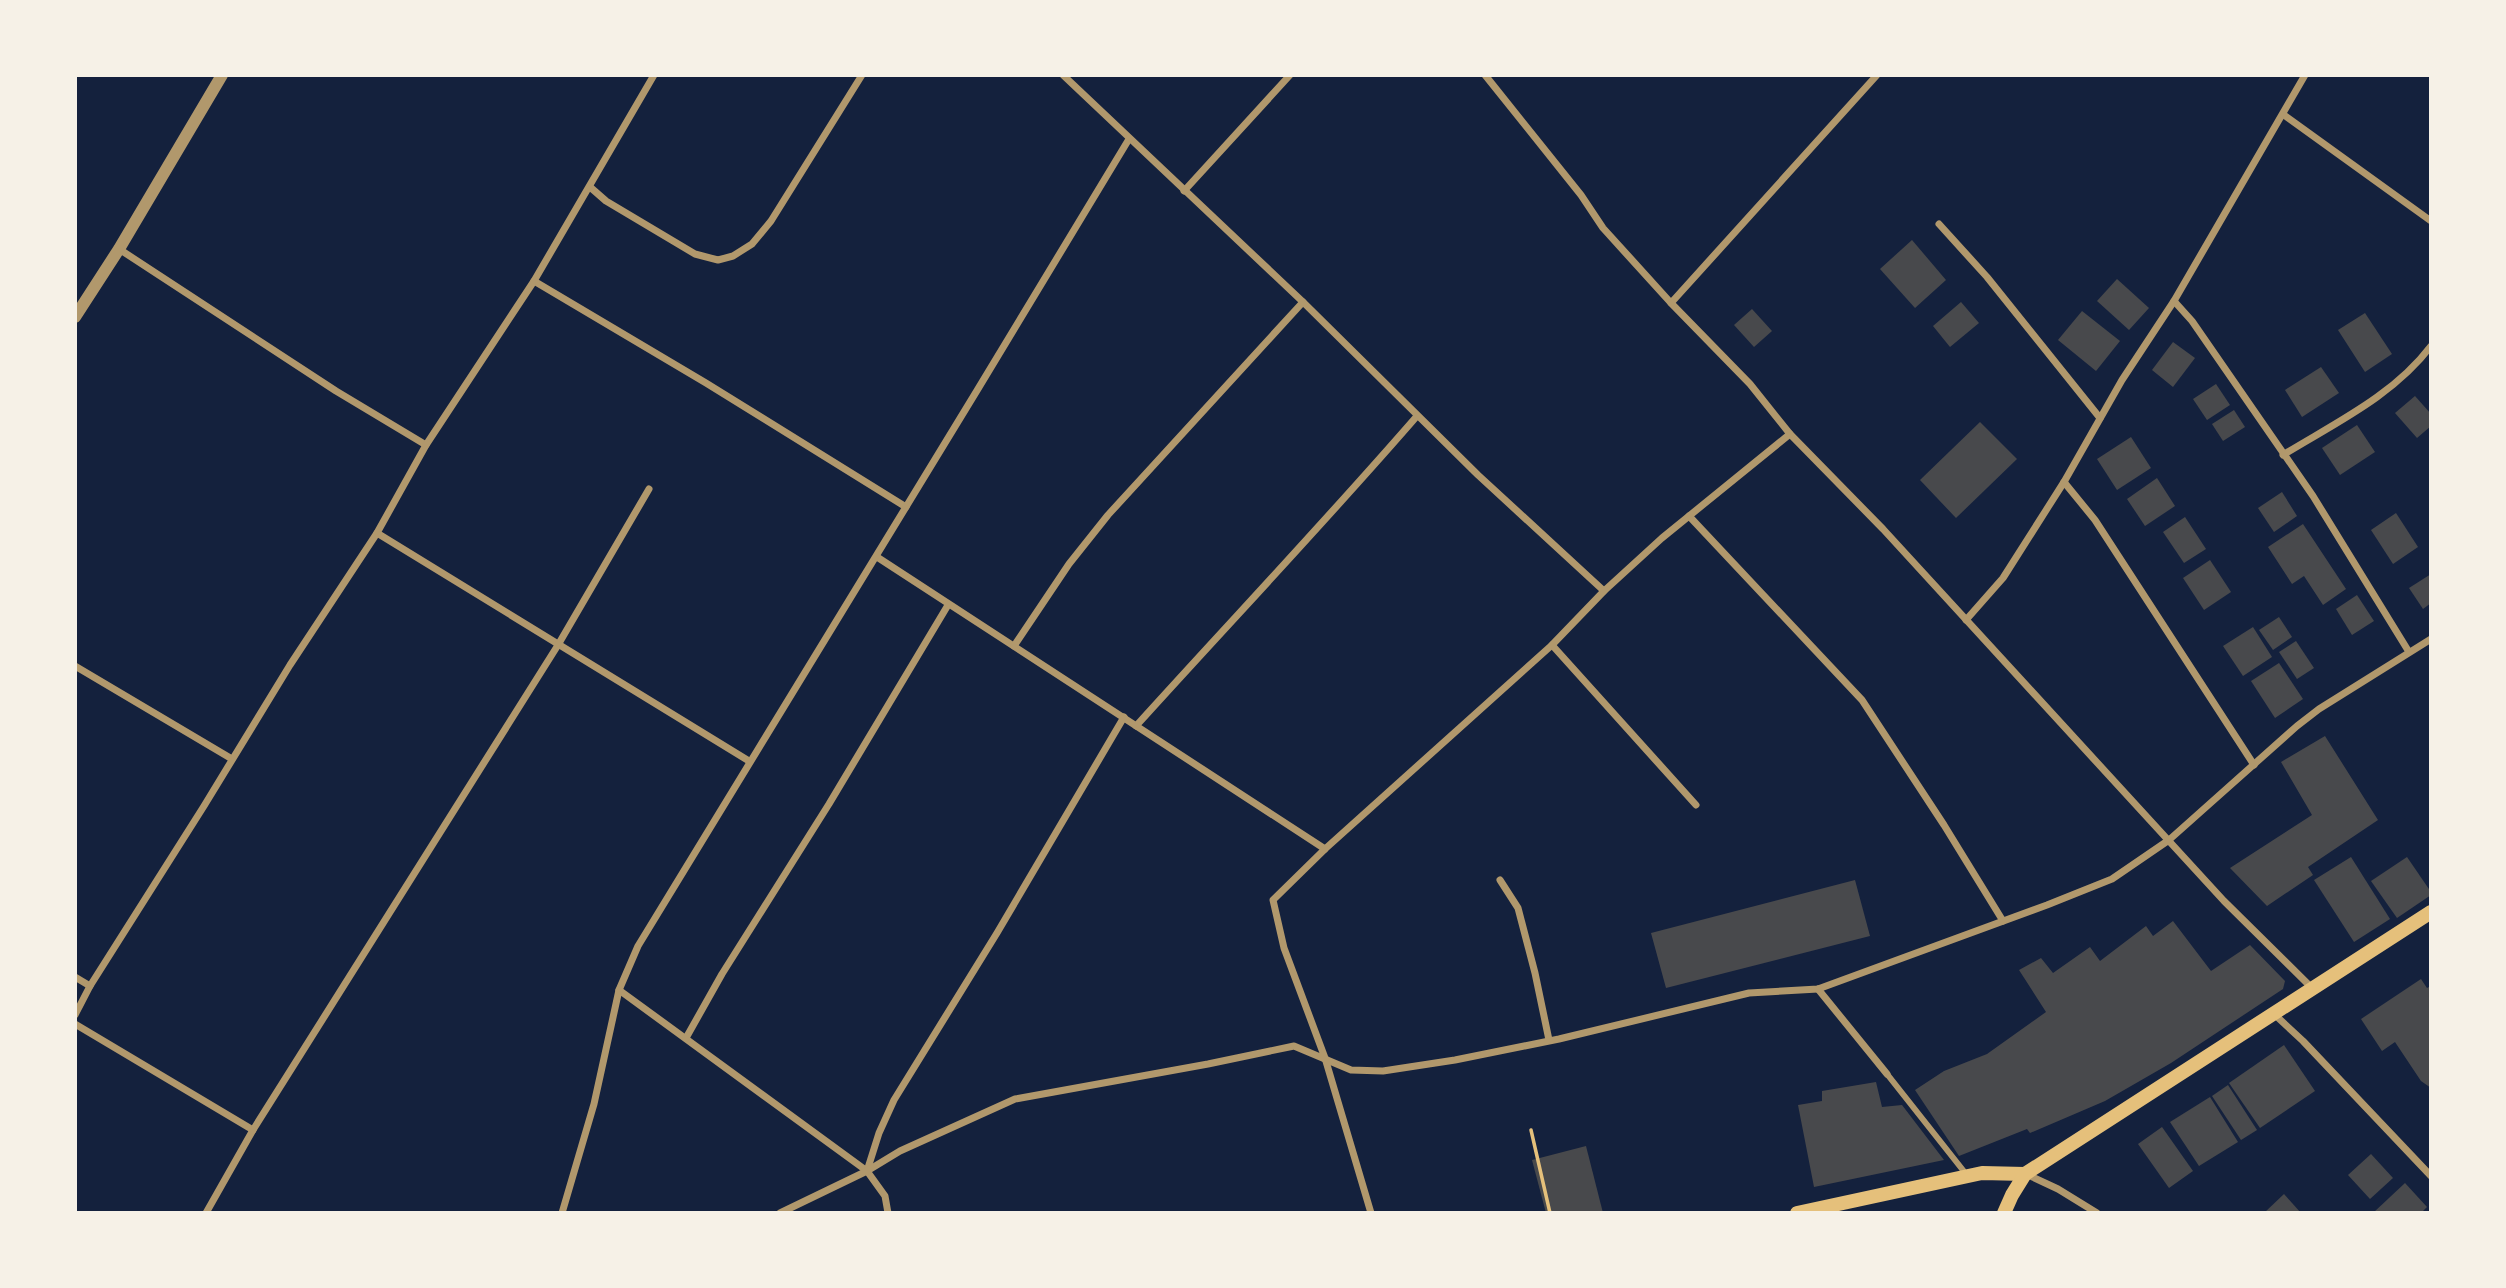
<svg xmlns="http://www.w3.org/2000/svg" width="2506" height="1288" viewBox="0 0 2506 1288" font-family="Roboto,sans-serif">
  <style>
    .building { fill: #48494c }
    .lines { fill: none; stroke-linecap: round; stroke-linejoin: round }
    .path { stroke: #e5c07b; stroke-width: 3.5 }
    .pedestrian { stroke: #b1986c; stroke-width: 6 }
    .minor { stroke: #b1986c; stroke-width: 7 }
    .tertiary { stroke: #b1986c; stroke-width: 12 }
    .secondary { stroke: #e5c07b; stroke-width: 14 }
  </style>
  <rect width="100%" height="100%" fill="#14213d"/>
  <g class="building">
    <path d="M 1912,240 L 1946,280 L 1915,308 L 1880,269 Z"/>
    <path d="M 2117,279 L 2149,308 L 2129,330 L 2097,301 Z"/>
    <path d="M 1961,302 L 1979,323 L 1950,347 L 1933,326 Z"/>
    <path d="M 1752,309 L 1772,331 L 1754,347 L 1734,325 Z"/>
    <path d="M 2082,311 L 2120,341 L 2096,371 L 2058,340 Z"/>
    <path d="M 2365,313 L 2392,354 L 2365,372 L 2338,330 Z"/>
    <path d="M 2173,342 L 2195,358 L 2173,387 L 2152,370 Z"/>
    <path d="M 2321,367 L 2339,393 L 2302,417 L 2285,390 Z"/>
    <path d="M 2216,384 L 2230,405 L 2207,420 L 2193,399 Z"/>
    <path d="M 2415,396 L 2431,414 L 2431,426 L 2417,438 L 2395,413 Z"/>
    <path d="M 2234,410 L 2245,427 L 2223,441 L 2212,424 Z"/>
    <path d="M 1980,422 L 2017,459 L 1956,518 L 1920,480 Z"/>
    <path d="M 2357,425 L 2375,452 L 2340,475 L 2322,448 Z"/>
    <path d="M 2131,437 L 2151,468 L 2117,490 L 2097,459 Z"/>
    <path d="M 2157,478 L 2175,506 L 2145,526 L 2127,499 Z"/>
    <path d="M 2282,492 L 2297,516 L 2274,532 L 2258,508 Z"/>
    <path d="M 2396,513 L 2418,547 L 2393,564 L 2371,530 Z"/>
    <path d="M 2185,517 L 2206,549 L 2184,563 L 2163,532 Z"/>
    <path d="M 2303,524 L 2346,589 L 2323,605 L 2304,576 L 2292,584 L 2268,547 Z"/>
    <path d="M 2210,560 L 2231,592 L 2204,610 L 2183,578 Z"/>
    <path d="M 2431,574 L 2431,603 L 2423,609 L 2409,588 Z"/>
    <path d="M 2357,595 L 2374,621 L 2352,635 L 2336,609 Z"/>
    <path d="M 2279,617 L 2292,637 L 2273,650 L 2259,630 Z"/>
    <path d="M 2253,627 L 2272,657 L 2243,676 L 2223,646 Z"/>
    <path d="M 2296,641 L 2314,668 L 2297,679 L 2279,652 Z"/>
    <path d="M 2279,663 L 2303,699 L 2275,718 L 2251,681 Z"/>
    <path d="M 2325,736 L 2378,820 L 2308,867 L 2313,875 L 2267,906 L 2230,868 L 2312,815 L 2281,762 Z"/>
    <path d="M 2351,857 L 2390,919 L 2354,942 L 2314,880 Z"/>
    <path d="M 2407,857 L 2431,892 L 2431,895 L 2397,918 L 2371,881 Z"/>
    <path d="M 1855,880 L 1870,936 L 1666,988 L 1651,933 Z"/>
    <path d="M 2173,921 L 2211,971 L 2250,945 L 2285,981 L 2283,989 L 2171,1063 L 2105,1101 L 2030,1133 L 2027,1129 L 1959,1156 L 1915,1090 L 1944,1071 L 1987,1054 L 2046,1012 L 2019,970 L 2041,958 L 2053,973 L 2090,947 L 2100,961 L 2146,926 L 2153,936 Z"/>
    <path d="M 2421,979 L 2427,988 L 2431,986 L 2431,1088 L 2421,1081 L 2395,1042 L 2382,1051 L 2361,1019 Z"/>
    <path d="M 2284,1045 L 2315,1091 L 2260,1128 L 2229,1083 Z"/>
    <path d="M 1876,1082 L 1882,1107 L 1902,1105 L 1944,1160 L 1814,1187 L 1798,1105 L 1822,1101 L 1822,1091 Z"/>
    <path d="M 2228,1085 L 2257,1130 L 2241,1140 L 2212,1096 Z"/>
    <path d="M 2210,1097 L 2238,1142 L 2199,1166 L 2170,1122 Z"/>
    <path d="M 2162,1127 L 2193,1171 L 2169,1188 L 2138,1144 Z"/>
    <path d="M 1586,1146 L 1603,1213 L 1546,1213 L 1532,1160 Z"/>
    <path d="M 2371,1154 L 2393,1178 L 2370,1199 L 2348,1175 Z"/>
    <path d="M 2405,1183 L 2427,1207 L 2421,1213 L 2373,1213 Z"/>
    <path d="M 2284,1194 L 2301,1213 L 2264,1213 Z"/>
  </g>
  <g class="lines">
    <path class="path" d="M 1531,1130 L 1550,1213"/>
    <path class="pedestrian" d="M 1887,1074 L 1966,1174"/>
    <g class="minor">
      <path d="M 1063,75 L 1303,302 L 1478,475 L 1604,591"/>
      <path d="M 1485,75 L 1581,195 L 1603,228 L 1671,303 L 1750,384 L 1790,434 L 1883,529 L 2224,901 L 2312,988"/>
      <path d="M 2284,115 L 2431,221"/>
      <path d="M 590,187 L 606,201 L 695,254 L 718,260 L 733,256 L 752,244 L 771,221 L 862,75"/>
      <path d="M 1184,191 L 1290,75"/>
      <path d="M 1939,224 L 1987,277 L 2100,418"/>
      <path d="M 119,249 L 336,391 L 426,445"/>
      <path d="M 534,281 L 706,383 L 906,507"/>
      <path d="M 2174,301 L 2192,321 L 2313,496 L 2409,652"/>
      <path d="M 1671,303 L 1877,75"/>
      <path d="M 2283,455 C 2335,423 2393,396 2431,346"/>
      <path d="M 2064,482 L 2095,520 L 2254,765"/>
      <path d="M 1689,516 L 1862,700 L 1944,825 L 2003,921"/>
      <path d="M 377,533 L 749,761"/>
      <path d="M 877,557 L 1325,849"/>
      <path d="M 1966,620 L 2003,578 L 2064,482 L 2122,380 L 2174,301 L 2305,75"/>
      <path d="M 1552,645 L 1696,805"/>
      <path d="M 1014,646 L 1069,564 L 1108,515 L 1303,302"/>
      <path d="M 75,666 L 232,759"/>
      <path d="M 1136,726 C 1230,622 1326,521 1417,416"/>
      <path d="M 1500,880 L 1518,908 L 1535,973 L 1549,1040"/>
      <path d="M 75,977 L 90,986"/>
      <path d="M 1818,989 L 1887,1074"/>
      <path d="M 619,990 L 867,1171 L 885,1196 L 888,1213"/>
      <path d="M 2274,1014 L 2303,1041 L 2431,1176"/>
      <path d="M 75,1015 L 90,986 L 204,806 L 290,665 L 377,533 L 426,445 L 534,281 L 654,75"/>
      <path d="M 75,1024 L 253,1130"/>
      <path d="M 686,1038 L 722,974 L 829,804 L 948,605"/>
      <path d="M 867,1171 L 879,1133 L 894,1100 L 997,933 L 1124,717"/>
      <path d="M 2026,1174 L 2058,1189 L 2097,1213"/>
      <path d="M 206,1213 L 253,1130 L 558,645 L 649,489"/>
      <path d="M 562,1213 L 594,1104 L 619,990 L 638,946 C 802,677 967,409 1129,139"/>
      <path d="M 780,1213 L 867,1171 L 900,1151 L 1015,1099 L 1208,1064 L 1294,1046 L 1351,1070 L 1383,1071 L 1455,1060 L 1559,1039 L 1749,993 L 1818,989 L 2047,905 L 2112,879 L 2169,840 L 2297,726 L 2319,709 L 2431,639"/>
      <path d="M 1371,1213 L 1325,1058 L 1284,948 L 1273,900 L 1325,849 L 1552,645 L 1604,591 L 1662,538 L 1790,434"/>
    </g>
    <path class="tertiary" d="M 75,317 L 119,249 L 222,75"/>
    <g class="secondary">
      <path d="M 1797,1213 L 1982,1173 L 2025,1174"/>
      <path d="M 2004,1213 L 2012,1195 L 2025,1174 L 2431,912"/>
    </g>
  </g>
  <rect width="2506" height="1288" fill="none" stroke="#f6f1e7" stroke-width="154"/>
</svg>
